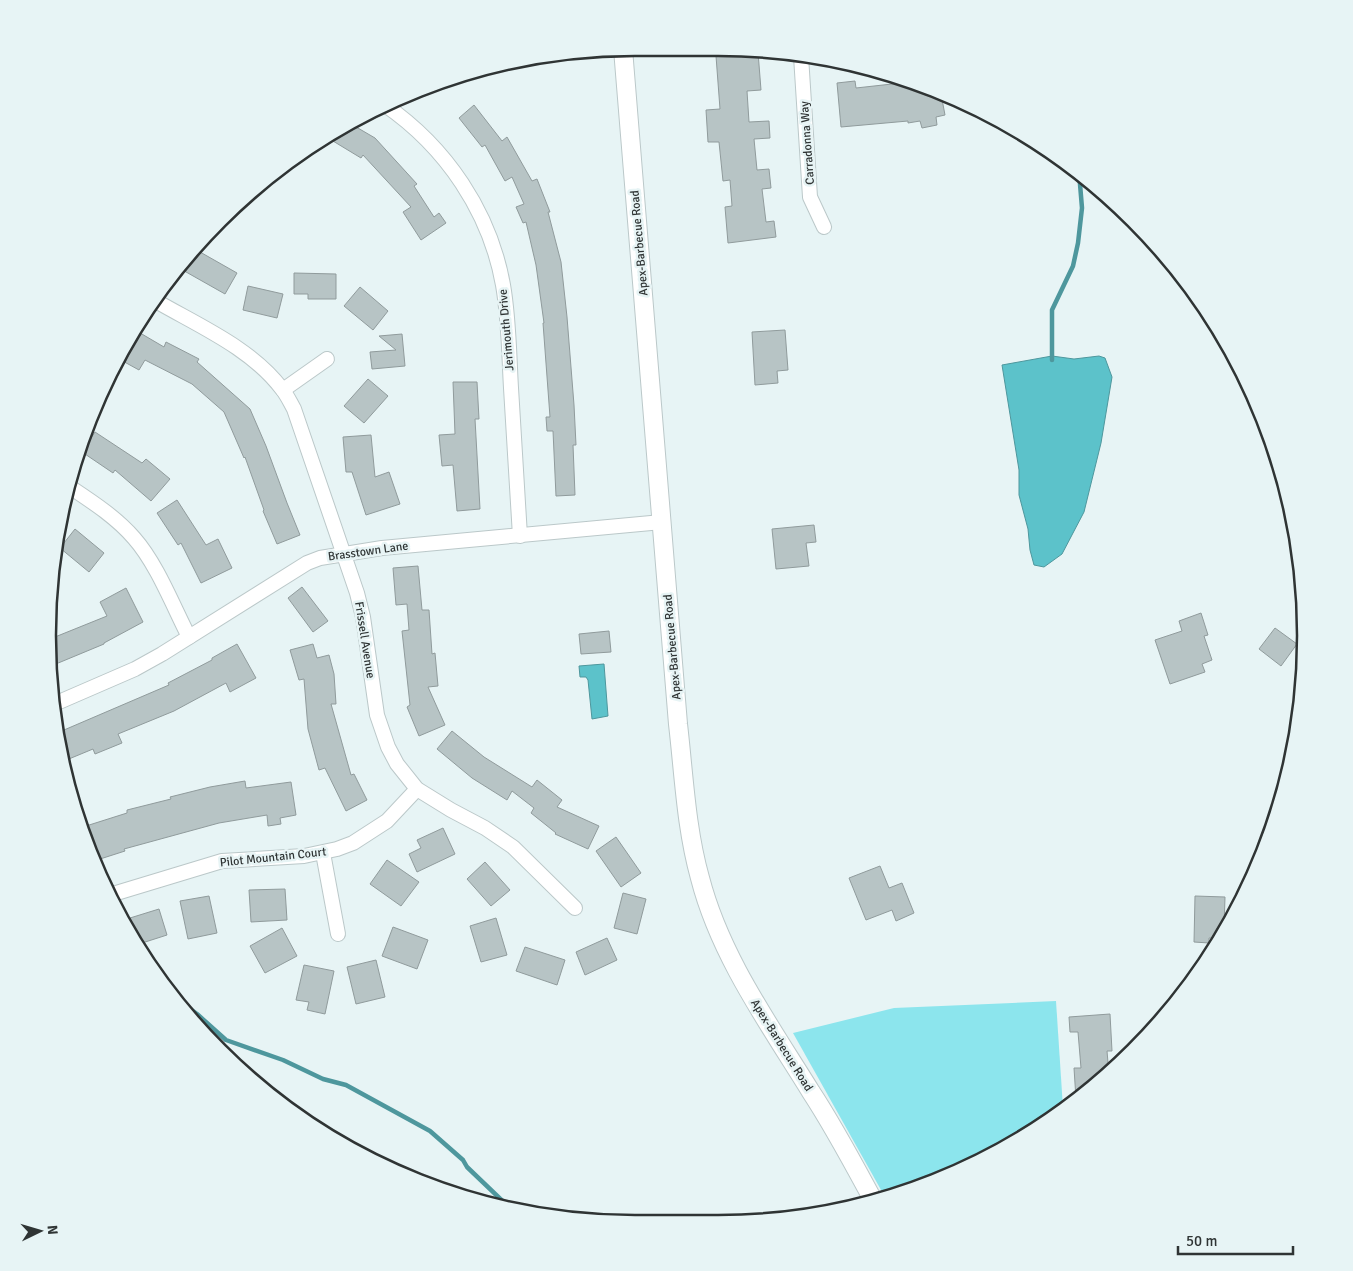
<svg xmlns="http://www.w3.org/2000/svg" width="1353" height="1271" viewBox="0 0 1353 1271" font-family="Signika,sans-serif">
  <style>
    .green { fill: #8ce5ed }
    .water { fill: #5cc2ca; stroke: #4e979d }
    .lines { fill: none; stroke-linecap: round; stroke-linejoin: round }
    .stream { stroke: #4e979d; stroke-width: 4.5 }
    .building { fill: #b7c4c5; stroke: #909b9c }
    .minor-casing { stroke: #bbc8c9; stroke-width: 16 }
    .tertiary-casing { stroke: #bbc8c9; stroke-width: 20 }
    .minor { stroke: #fff; stroke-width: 14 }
    .tertiary { stroke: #fff; stroke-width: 18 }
    .labels { text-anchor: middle; stroke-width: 5; stroke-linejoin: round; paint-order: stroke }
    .street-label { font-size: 12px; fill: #2f3434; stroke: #e7f4f5 }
    .rim { fill: none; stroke: #2f3434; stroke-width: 2.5 }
  </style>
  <rect width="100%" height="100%" fill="#e7f4f5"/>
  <path class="green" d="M 1056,1001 L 1063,1108 L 1012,1145 L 907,1192 L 885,1197 L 793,1033 L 894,1008 Z"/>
  <g class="water">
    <path d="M 1052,356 L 1074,359 L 1099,356 L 1105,358 L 1112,377 L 1101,443 L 1084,512 L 1062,554 L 1044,567 L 1034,565 L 1030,550 L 1028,529 L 1019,495 L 1019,470 L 1002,365 Z"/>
    <path d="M 604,664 L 608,716 L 592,719 L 588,680 L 586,677 L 580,677 L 579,666 Z"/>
  </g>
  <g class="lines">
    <g class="stream">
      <path d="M 1052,360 L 1052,310 L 1073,266 L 1078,243 L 1082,208 L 1079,172"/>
      <path d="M 178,1000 L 197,1014 L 226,1040 L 283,1060 L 323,1079 L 346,1085 L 430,1131 L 463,1160 L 467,1167 L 511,1209"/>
    </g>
  </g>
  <g class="building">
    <path d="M 758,52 L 761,90 L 747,91 L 749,122 L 769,121 L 770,138 L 754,139 L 757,170 L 769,169 L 771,188 L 762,189 L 766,222 L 774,221 L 776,237 L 728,243 L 725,207 L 732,206 L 730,180 L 723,181 L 719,142 L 708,142 L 706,110 L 720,109 L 716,56 Z"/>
    <path d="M 900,79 L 941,94 L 945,115 L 936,117 L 937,125 L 922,128 L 920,121 L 908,123 L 908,121 L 841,127 L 837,83 L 855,81 L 856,88 L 901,83 Z"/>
    <path d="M 474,105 L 502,141 L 507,137 L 532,181 L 537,179 L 550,212 L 548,212 L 561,262 L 567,317 L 574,405 L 576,445 L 573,445 L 575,495 L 556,496 L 553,431 L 547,431 L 546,417 L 550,417 L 543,323 L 544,323 L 536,265 L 526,222 L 523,223 L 516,207 L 524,204 L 512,177 L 505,181 L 485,145 L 482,147 L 459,118 Z"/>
    <path d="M 351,124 L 375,138 L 417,184 L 414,186 L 434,217 L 439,213 L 446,223 L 421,240 L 403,212 L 411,207 L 363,155 L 361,158 L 328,138 Z"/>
    <path d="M 193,248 L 237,273 L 225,294 L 179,268 Z"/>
    <path d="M 294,273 L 336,274 L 336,299 L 308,299 L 308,294 L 294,294 Z"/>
    <path d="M 248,286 L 283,294 L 277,318 L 243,310 Z"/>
    <path d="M 360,287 L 388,311 L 373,330 L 344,306 Z"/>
    <path d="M 135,330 L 164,347 L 166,342 L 199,359 L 197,362 L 250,409 L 266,446 L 287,503 L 300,535 L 277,544 L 263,511 L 264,510 L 245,457 L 244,458 L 224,412 L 192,384 L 145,360 L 139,370 L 119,359 L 126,342 Z"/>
    <path d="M 785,330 L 788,370 L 777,371 L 778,383 L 755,385 L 752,332 Z"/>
    <path d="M 402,334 L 405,366 L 372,369 L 370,352 L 396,350 L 379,336 Z"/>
    <path d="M 368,379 L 388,396 L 364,423 L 344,406 Z"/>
    <path d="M 453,382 L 477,382 L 479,419 L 475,419 L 480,509 L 457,511 L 453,465 L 442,466 L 439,435 L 455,434 Z"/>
    <path d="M 95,432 L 142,463 L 146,459 L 170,479 L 151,501 L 115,470 L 113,473 L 82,452 Z"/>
    <path d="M 371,435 L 375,477 L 389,472 L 400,504 L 366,515 L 352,472 L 346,472 L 343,437 Z"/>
    <path d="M 177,500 L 206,545 L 218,539 L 232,568 L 201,583 L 181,543 L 178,545 L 157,513 Z"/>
    <path d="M 814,525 L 816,542 L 806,543 L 809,566 L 776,569 L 772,529 Z"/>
    <path d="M 75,529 L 104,553 L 89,572 L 60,548 Z"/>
    <path d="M 418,566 L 422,610 L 429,610 L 432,654 L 435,653 L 438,686 L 428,687 L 445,725 L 419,736 L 407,707 L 410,705 L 402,631 L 409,630 L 407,604 L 396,605 L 393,568 Z"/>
    <path d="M 302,587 L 328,621 L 313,632 L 288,598 Z"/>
    <path d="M 126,588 L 143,622 L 104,643 L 104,644 L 51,666 L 50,639 L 107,616 L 100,602 Z"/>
    <path d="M 1201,613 L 1208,635 L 1204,636 L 1212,660 L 1202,664 L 1205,672 L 1170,684 L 1155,640 L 1182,631 L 1179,621 Z"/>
    <path d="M 1275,628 L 1297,644 L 1281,666 L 1259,649 Z"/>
    <path d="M 609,631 L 611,652 L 581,654 L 579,634 Z"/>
    <path d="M 237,644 L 256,678 L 230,692 L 226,683 L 174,711 L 118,734 L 122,743 L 95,754 L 93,749 L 64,761 L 57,733 L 169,685 L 168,683 L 212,660 L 212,658 Z"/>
    <path d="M 313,644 L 317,658 L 329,655 L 334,674 L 336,704 L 331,704 L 351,775 L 354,774 L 367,800 L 346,811 L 325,768 L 319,770 L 308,729 L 304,679 L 299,680 L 290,650 Z"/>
    <path d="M 452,731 L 484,757 L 532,787 L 537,780 L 562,800 L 557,807 L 599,826 L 588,849 L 555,834 L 556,833 L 531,813 L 534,808 L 512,791 L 507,800 L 472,778 L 437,749 Z"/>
    <path d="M 245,781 L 246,788 L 291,782 L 296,815 L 280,818 L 281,824 L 268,826 L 267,815 L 219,823 L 124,849 L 125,851 L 97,860 L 86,826 L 127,813 L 127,810 L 171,799 L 170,797 L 210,787 Z"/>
    <path d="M 443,828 L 455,854 L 417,872 L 409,854 L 421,848 L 417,840 Z"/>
    <path d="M 616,837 L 641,873 L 621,887 L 596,851 Z"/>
    <path d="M 387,860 L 419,882 L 401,906 L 370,884 Z"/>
    <path d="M 485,862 L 510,890 L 491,906 L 467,879 Z"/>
    <path d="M 880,866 L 889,888 L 902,883 L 914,913 L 896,921 L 892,910 L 866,920 L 849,878 Z"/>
    <path d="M 285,889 L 287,920 L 251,922 L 249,890 Z"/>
    <path d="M 623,893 L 646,899 L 637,934 L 614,928 Z"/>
    <path d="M 209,896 L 217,933 L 188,939 L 180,901 Z"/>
    <path d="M 1195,896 L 1225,897 L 1224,928 L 1218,938 L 1209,938 L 1209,943 L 1194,942 Z"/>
    <path d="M 159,909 L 167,935 L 139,944 L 130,918 Z"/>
    <path d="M 496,918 L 507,955 L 481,962 L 470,926 Z"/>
    <path d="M 393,927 L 428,940 L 417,969 L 382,956 Z"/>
    <path d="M 282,928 L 297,956 L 265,973 L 250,946 Z"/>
    <path d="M 607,938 L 617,960 L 585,975 L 576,952 Z"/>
    <path d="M 525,947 L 565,960 L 557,985 L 516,971 Z"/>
    <path d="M 376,960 L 385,997 L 356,1004 L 347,967 Z"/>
    <path d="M 304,965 L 334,971 L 325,1014 L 307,1010 L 309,1002 L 296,1000 Z"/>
    <path d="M 1110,1014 L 1112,1051 L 1107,1051 L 1109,1074 L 1076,1099 L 1074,1068 L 1081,1068 L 1078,1032 L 1070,1032 L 1069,1017 Z"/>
  </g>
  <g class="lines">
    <g class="minor-casing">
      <g id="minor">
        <path d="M 801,56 L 810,197 L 824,227"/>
        <path d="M 385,105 C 446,147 490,212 503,285 C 509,319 509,354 511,388 C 514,437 517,486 520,536"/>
        <path d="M 156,301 C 199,326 251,348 282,389 C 287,395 290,402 294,409 L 357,593 L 363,617 L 377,715 L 388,747 L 397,764 L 417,789 L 451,810 L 485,828 L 513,847 L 575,908"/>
        <path d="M 283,390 L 327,359"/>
        <path d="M 67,485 C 91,501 116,517 134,538 C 157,564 173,606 189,637"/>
        <path d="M 52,705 L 135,669 L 162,654 L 307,563 L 320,558 L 382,548 L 662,522"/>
        <path d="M 323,853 L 338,934"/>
        <path d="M 113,894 L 222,861 L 304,856 L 337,849 L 353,843 L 387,821 L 417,789"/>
      </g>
    </g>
    <g class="tertiary-casing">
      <path id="tertiary" d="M 623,49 L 678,724 C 684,776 686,828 700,878 C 720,956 769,1024 811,1092 C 834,1127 853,1163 873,1200"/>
    </g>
    <use href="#minor" class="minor"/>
    <use href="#tertiary" class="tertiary"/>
  </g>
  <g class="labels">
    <g class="street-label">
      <text transform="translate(807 143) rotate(-94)" y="4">Carradonna Way</text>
      <text transform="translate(639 243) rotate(-95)" y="4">Apex-Barbecue Road</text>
      <text transform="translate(506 330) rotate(-95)" y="4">Jerimouth Drive</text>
      <text transform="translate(368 551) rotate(-8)" y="4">Brasstown Lane</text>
      <text transform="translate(365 640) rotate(81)" y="4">Frissell Avenue</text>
      <text transform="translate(672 647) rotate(-95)" y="4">Apex-Barbecue Road</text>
      <text transform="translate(273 857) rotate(-6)" y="4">Pilot Mountain Court</text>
      <text transform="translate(782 1045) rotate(58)" y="4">Apex-Barbecue Road</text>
    </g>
  </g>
  <path d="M0 0H1353V1271H0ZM635 56H718A579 579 0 0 1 1297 635V636A579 579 0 0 1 718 1215H635A579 579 0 0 1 56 636V635A579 579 0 0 1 635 56Z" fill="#e7f4f5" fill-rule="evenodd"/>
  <path class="rim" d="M635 56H718A579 579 0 0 1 1297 635V636A579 579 0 0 1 718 1215H635A579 579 0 0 1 56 636V635A579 579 0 0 1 635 56Z"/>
  <g transform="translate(40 1231) rotate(85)" stroke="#e7f4f5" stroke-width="4" paint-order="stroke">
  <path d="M0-4L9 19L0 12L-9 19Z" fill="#2f3434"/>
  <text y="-8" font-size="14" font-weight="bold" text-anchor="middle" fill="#2f3434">N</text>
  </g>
  <path d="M1178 1246v8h115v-8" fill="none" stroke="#2f3434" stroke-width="2.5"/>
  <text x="1186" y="1246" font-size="15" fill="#2f3434" stroke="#e7f4f5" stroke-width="4" paint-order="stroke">50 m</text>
</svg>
